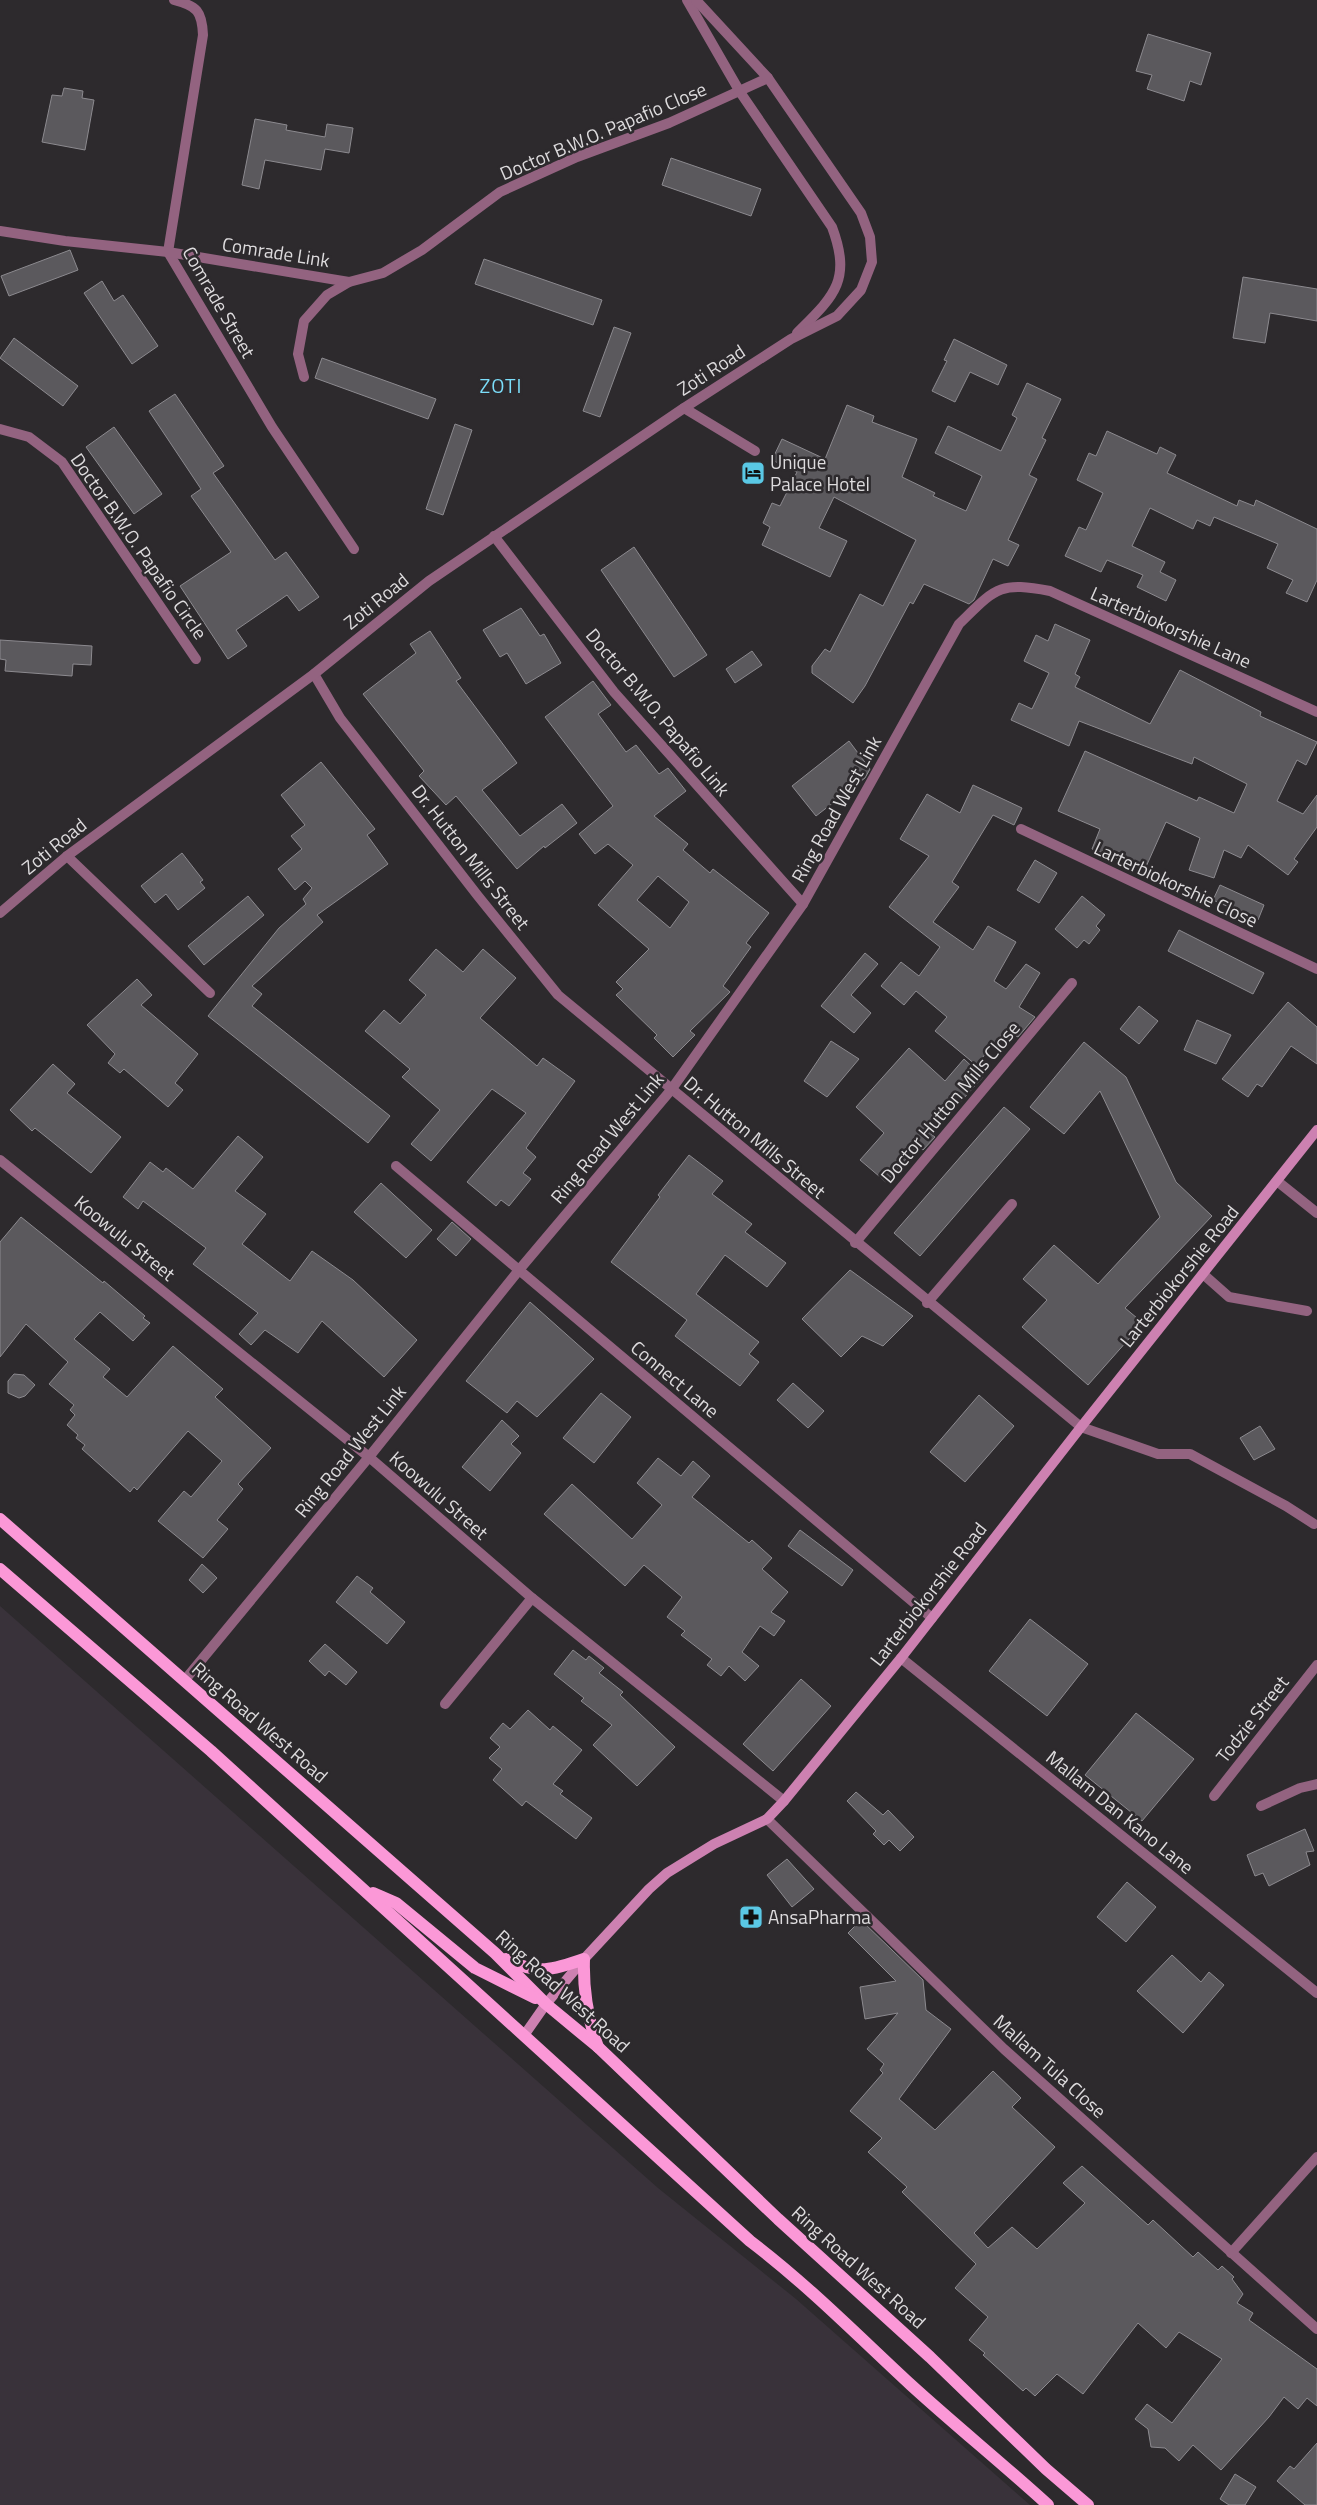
<svg xmlns="http://www.w3.org/2000/svg" width="1317" height="2505" viewBox="0 0 1317 2505" font-family="'Titillium Web',sans-serif">
  <style>
    .built { fill: #39323a }
    .building { fill: #5b595d; stroke: #8c8a8f; fill-rule: evenodd }
    .lines { fill: none; stroke-linecap: round; stroke-linejoin: round }
    .lane { stroke: #936380; stroke-width: 10 }
    .street { stroke: #936380; stroke-width: 10 }
    .secondary { stroke: #cd81b1; stroke-width: 10 }
    .primary { stroke: #fb98d7; stroke-width: 12 }
    .labels { text-anchor: middle; stroke-width: 5; stroke-linejoin: round; paint-order: stroke }
    .street-label { font-size: 19px; fill: #dddbdd; stroke: #2d2a2d }
    .poi-label { font-size: 19px; fill: #dddbdd; stroke: #2d2a2d; text-anchor: start }
    .neighbourhood-label { font-size: 20px; letter-spacing: 1px; fill: #7cdefa; stroke: #2d2a2d }
  </style>
  <rect width="100%" height="100%" fill="#2d2a2d"/>
  <path class="built" d="M 0,1606 L 658,2188 L 796,2299 L 1030,2505 L 0,2505 Z"/>
  <g class="building">
    <path d="M 1148,34 L 1211,53 L 1201,85 L 1190,81 L 1184,101 L 1147,89 L 1152,75 L 1136,71 Z"/>
    <path d="M 64,88 L 83,91 L 82,98 L 94,100 L 85,150 L 42,142 L 52,95 L 62,96 Z"/>
    <path d="M 255,119 L 287,125 L 286,130 L 325,137 L 327,124 L 353,128 L 349,153 L 325,149 L 321,170 L 265,160 L 259,189 L 242,185 Z"/>
    <path d="M 671,158 L 761,189 L 751,216 L 662,185 Z"/>
    <path d="M 70,250 L 78,270 L 9,296 L 1,276 Z"/>
    <path d="M 484,259 L 602,300 L 593,325 L 475,284 Z"/>
    <path d="M 1243,277 L 1317,289 L 1317,321 L 1270,313 L 1265,343 L 1233,338 Z"/>
    <path d="M 102,281 L 114,301 L 123,295 L 158,346 L 132,364 L 84,293 Z"/>
    <path d="M 614,327 L 631,333 L 600,417 L 583,411 Z"/>
    <path d="M 14,338 L 78,386 L 63,406 L 0,358 Z"/>
    <path d="M 954,339 L 1007,365 L 998,385 L 970,372 L 955,402 L 932,391 L 947,361 L 944,360 Z"/>
    <path d="M 322,358 L 436,399 L 428,419 L 315,378 Z"/>
    <path d="M 1027,383 L 1061,399 L 1042,438 L 1046,440 L 1029,475 L 1037,479 L 1008,540 L 1019,545 L 1008,566 L 993,559 L 974,600 L 969,604 L 924,584 L 913,604 L 910,602 L 865,686 L 853,703 L 812,673 L 812,666 L 825,649 L 830,652 L 860,594 L 883,606 L 916,540 L 834,497 L 819,528 L 847,541 L 830,577 L 762,545 L 770,527 L 763,523 L 772,503 L 780,506 L 797,472 L 772,460 L 782,439 L 825,459 L 847,405 L 874,416 L 872,422 L 917,439 L 902,477 L 935,493 L 933,496 L 966,511 L 982,476 L 935,453 L 948,426 L 1001,451 L 1017,418 L 1012,415 Z"/>
    <path d="M 175,394 L 224,466 L 213,473 L 275,560 L 286,552 L 319,597 L 299,611 L 287,595 L 236,630 L 247,646 L 228,659 L 180,586 L 231,552 L 191,496 L 201,489 L 149,411 Z"/>
    <path d="M 455,424 L 472,430 L 443,515 L 426,509 Z"/>
    <path d="M 114,427 L 162,494 L 134,514 L 86,447 Z"/>
    <path d="M 1107,431 L 1157,454 L 1160,447 L 1176,455 L 1167,473 L 1237,506 L 1239,500 L 1254,506 L 1256,500 L 1317,529 L 1317,580 L 1307,602 L 1286,593 L 1293,580 L 1267,568 L 1278,544 L 1214,517 L 1210,526 L 1197,520 L 1193,529 L 1150,508 L 1132,546 L 1165,562 L 1160,572 L 1176,580 L 1166,601 L 1137,587 L 1143,575 L 1107,560 L 1101,572 L 1065,556 L 1079,527 L 1086,530 L 1103,493 L 1077,480 L 1089,453 L 1096,456 Z"/>
    <path d="M 634,547 L 707,655 L 674,677 L 601,570 Z"/>
    <path d="M 521,608 L 540,636 L 544,634 L 561,663 L 526,684 L 507,653 L 500,657 L 483,630 Z"/>
    <path d="M 1055,624 L 1090,640 L 1075,674 L 1080,677 L 1075,687 L 1150,724 L 1180,670 L 1261,712 L 1260,716 L 1317,742 L 1306,765 L 1297,760 L 1277,801 L 1303,814 L 1317,795 L 1317,827 L 1294,859 L 1298,862 L 1288,875 L 1248,845 L 1241,858 L 1224,850 L 1214,878 L 1189,870 L 1200,838 L 1166,822 L 1145,869 L 1092,849 L 1100,829 L 1058,811 L 1085,751 L 1197,801 L 1199,797 L 1234,813 L 1247,784 L 1194,757 L 1192,764 L 1079,721 L 1069,746 L 1011,720 L 1019,703 L 1032,709 L 1049,673 L 1024,661 L 1036,635 L 1048,641 Z"/>
    <path d="M 430,631 L 461,678 L 456,681 L 517,763 L 482,790 L 520,836 L 562,804 L 577,823 L 545,848 L 544,846 L 517,869 L 456,796 L 446,805 L 419,776 L 424,771 L 363,694 L 416,653 L 410,644 Z"/>
    <path d="M 0,640 L 92,646 L 91,665 L 73,664 L 72,676 L 5,671 L 6,660 L 0,659 Z"/>
    <path d="M 752,651 L 762,665 L 735,683 L 726,669 Z"/>
    <path d="M 593,681 L 611,705 L 598,714 L 626,752 L 636,745 L 659,774 L 668,768 L 686,791 L 654,816 L 688,844 L 683,850 L 710,873 L 713,869 L 769,913 L 746,943 L 751,947 L 723,986 L 730,992 L 690,1031 L 695,1035 L 673,1057 L 654,1038 L 657,1035 L 616,995 L 623,989 L 616,982 L 649,949 L 598,905 L 633,865 L 608,844 L 595,854 L 579,834 L 613,806 L 545,717 ZM 658,876 L 689,902 L 670,928 L 637,900 Z"/>
    <path d="M 849,741 L 870,769 L 865,778 L 816,816 L 792,786 Z"/>
    <path d="M 321,762 L 375,829 L 367,835 L 388,864 L 317,915 L 323,922 L 252,986 L 262,994 L 252,1006 L 390,1116 L 368,1143 L 208,1016 L 279,928 L 306,904 L 303,899 L 312,888 L 305,881 L 295,890 L 278,869 L 302,849 L 291,836 L 305,825 L 281,795 Z"/>
    <path d="M 973,785 L 1022,808 L 1014,825 L 993,815 L 952,882 L 959,887 L 933,922 L 973,950 L 988,926 L 1016,942 L 994,981 L 1006,989 L 1026,964 L 1040,973 L 1019,1007 L 1035,1017 L 1018,1037 L 1006,1030 L 976,1065 L 935,1031 L 947,1017 L 916,991 L 904,1005 L 881,986 L 901,962 L 919,976 L 940,947 L 889,907 L 929,856 L 900,839 L 927,794 L 960,813 Z"/>
    <path d="M 182,853 L 203,880 L 200,882 L 205,888 L 178,910 L 166,894 L 155,903 L 141,886 Z"/>
    <path d="M 1035,860 L 1057,873 L 1039,903 L 1017,890 Z"/>
    <path d="M 1220,885 L 1264,905 L 1258,920 L 1213,900 Z"/>
    <path d="M 248,896 L 264,915 L 204,965 L 188,946 Z"/>
    <path d="M 1082,896 L 1105,915 L 1096,926 L 1100,930 L 1089,944 L 1084,940 L 1077,948 L 1055,929 Z"/>
    <path d="M 1179,930 L 1264,973 L 1253,994 L 1168,951 Z"/>
    <path d="M 436,949 L 463,972 L 483,949 L 516,978 L 480,1018 L 537,1066 L 543,1058 L 575,1081 L 526,1148 L 536,1157 L 523,1173 L 531,1179 L 509,1206 L 501,1200 L 496,1206 L 467,1182 L 526,1113 L 492,1089 L 431,1161 L 411,1144 L 440,1110 L 402,1077 L 410,1069 L 365,1031 L 384,1010 L 400,1024 L 426,995 L 409,980 Z"/>
    <path d="M 865,953 L 878,964 L 851,995 L 871,1013 L 854,1033 L 821,1006 Z"/>
    <path d="M 137,979 L 152,995 L 141,1005 L 198,1054 L 175,1083 L 183,1090 L 168,1107 L 124,1069 L 120,1073 L 108,1063 L 115,1054 L 87,1025 Z"/>
    <path d="M 1288,1002 L 1317,1027 L 1317,1064 L 1291,1046 L 1262,1087 L 1257,1084 L 1248,1097 L 1222,1079 Z"/>
    <path d="M 1139,1006 L 1158,1021 L 1139,1044 L 1120,1029 Z"/>
    <path d="M 1197,1020 L 1231,1035 L 1216,1064 L 1184,1050 Z"/>
    <path d="M 831,1041 L 859,1059 L 827,1097 L 804,1081 Z"/>
    <path d="M 1084,1042 L 1126,1077 L 1176,1182 L 1212,1216 L 1125,1308 L 1143,1323 L 1088,1385 L 1022,1327 L 1047,1300 L 1023,1279 L 1054,1245 L 1098,1284 L 1160,1217 L 1100,1091 L 1064,1134 L 1030,1107 Z"/>
    <path d="M 909,1048 L 945,1081 L 964,1059 L 983,1077 L 931,1134 L 935,1137 L 923,1150 L 918,1146 L 886,1182 L 860,1160 L 884,1133 L 856,1107 Z"/>
    <path d="M 53,1064 L 75,1084 L 67,1093 L 121,1137 L 91,1173 L 35,1128 L 32,1131 L 10,1110 Z"/>
    <path d="M 1004,1107 L 1030,1129 L 920,1256 L 894,1233 Z"/>
    <path d="M 238,1136 L 263,1157 L 235,1191 L 266,1214 L 242,1244 L 290,1281 L 312,1251 L 353,1280 L 417,1340 L 384,1377 L 322,1321 L 298,1353 L 265,1330 L 251,1345 L 239,1334 L 258,1313 L 193,1264 L 206,1248 L 143,1201 L 138,1209 L 123,1197 L 150,1162 L 163,1172 L 166,1168 L 193,1189 Z"/>
    <path d="M 689,1155 L 723,1181 L 712,1194 L 752,1224 L 745,1232 L 786,1263 L 767,1287 L 725,1255 L 696,1294 L 759,1342 L 749,1354 L 759,1362 L 740,1386 L 675,1336 L 687,1320 L 611,1262 L 660,1197 L 658,1195 Z"/>
    <path d="M 381,1183 L 432,1230 L 406,1258 L 354,1212 Z"/>
    <path d="M 21,1217 L 103,1283 L 104,1281 L 145,1316 L 143,1318 L 150,1323 L 133,1341 L 100,1312 L 74,1339 L 110,1369 L 103,1377 L 127,1397 L 173,1346 L 223,1389 L 215,1397 L 271,1448 L 238,1484 L 243,1489 L 217,1520 L 228,1529 L 203,1558 L 158,1521 L 184,1491 L 191,1497 L 222,1461 L 188,1431 L 137,1490 L 134,1487 L 130,1492 L 82,1449 L 85,1445 L 76,1438 L 78,1435 L 67,1425 L 75,1415 L 70,1410 L 74,1405 L 49,1384 L 68,1362 L 26,1324 L 0,1357 L 0,1242 Z"/>
    <path d="M 452,1222 L 471,1239 L 456,1256 L 437,1239 Z"/>
    <path d="M 850,1270 L 913,1316 L 883,1346 L 862,1336 L 841,1357 L 802,1319 Z"/>
    <path d="M 530,1302 L 594,1359 L 537,1417 L 517,1401 L 507,1413 L 466,1381 Z"/>
    <path d="M 14,1374 L 24,1375 L 35,1385 L 25,1396 L 19,1398 L 8,1393 L 8,1381 Z"/>
    <path d="M 793,1383 L 824,1411 L 808,1428 L 777,1400 Z"/>
    <path d="M 601,1393 L 631,1417 L 594,1463 L 563,1438 Z"/>
    <path d="M 979,1395 L 1014,1426 L 965,1482 L 930,1452 Z"/>
    <path d="M 502,1420 L 519,1436 L 511,1444 L 521,1453 L 490,1491 L 462,1467 Z"/>
    <path d="M 1260,1426 L 1275,1449 L 1254,1460 L 1240,1438 Z"/>
    <path d="M 658,1458 L 681,1476 L 693,1461 L 710,1476 L 692,1497 L 749,1543 L 752,1540 L 772,1558 L 762,1569 L 788,1592 L 771,1612 L 785,1621 L 774,1636 L 760,1626 L 742,1652 L 759,1666 L 745,1681 L 729,1666 L 721,1676 L 707,1665 L 712,1659 L 681,1635 L 685,1631 L 667,1617 L 682,1597 L 644,1565 L 625,1586 L 544,1514 L 572,1484 L 632,1539 L 662,1505 L 637,1483 Z"/>
    <path d="M 800,1530 L 853,1570 L 842,1586 L 788,1546 Z"/>
    <path d="M 202,1564 L 217,1578 L 203,1593 L 189,1580 Z"/>
    <path d="M 357,1576 L 373,1588 L 370,1592 L 405,1622 L 387,1644 L 336,1602 Z"/>
    <path d="M 1030,1619 L 1088,1664 L 1047,1716 L 989,1671 Z"/>
    <path d="M 325,1644 L 357,1672 L 346,1685 L 329,1671 L 325,1676 L 309,1661 Z"/>
    <path d="M 573,1650 L 586,1660 L 589,1656 L 604,1668 L 599,1673 L 623,1692 L 620,1695 L 675,1747 L 637,1786 L 593,1745 L 612,1725 L 581,1701 L 584,1698 L 554,1674 Z"/>
    <path d="M 801,1679 L 831,1706 L 773,1771 L 743,1744 Z"/>
    <path d="M 528,1710 L 550,1730 L 553,1726 L 582,1750 L 553,1784 L 563,1791 L 560,1794 L 592,1818 L 576,1839 L 526,1801 L 522,1806 L 493,1780 L 502,1769 L 489,1758 L 500,1747 L 490,1738 L 503,1723 L 510,1729 Z"/>
    <path d="M 1136,1713 L 1194,1759 L 1142,1821 L 1085,1775 Z"/>
    <path d="M 856,1792 L 883,1815 L 888,1810 L 914,1837 L 900,1851 L 889,1840 L 884,1845 L 873,1834 L 876,1831 L 847,1801 Z"/>
    <path d="M 1305,1829 L 1314,1851 L 1306,1852 L 1310,1865 L 1269,1886 L 1263,1873 L 1255,1876 L 1247,1855 Z"/>
    <path d="M 787,1859 L 814,1889 L 792,1907 L 767,1875 Z"/>
    <path d="M 1127,1882 L 1156,1907 L 1126,1942 L 1097,1917 Z"/>
    <path d="M 861,1920 L 923,1980 L 926,2010 L 951,2029 L 899,2099 L 935,2130 L 993,2071 L 1021,2098 L 1012,2107 L 1055,2147 L 974,2233 L 988,2248 L 1012,2227 L 1037,2249 L 1085,2203 L 1063,2183 L 1082,2166 L 1148,2225 L 1153,2220 L 1193,2257 L 1198,2252 L 1218,2270 L 1222,2266 L 1234,2277 L 1232,2279 L 1243,2294 L 1237,2303 L 1253,2313 L 1249,2320 L 1317,2369 L 1317,2406 L 1307,2398 L 1298,2409 L 1284,2397 L 1269,2417 L 1221,2470 L 1193,2445 L 1179,2461 L 1165,2448 L 1151,2447 L 1148,2429 L 1135,2419 L 1147,2404 L 1172,2423 L 1222,2359 L 1179,2332 L 1166,2348 L 1138,2323 L 1083,2394 L 1057,2374 L 1035,2396 L 1026,2388 L 1023,2391 L 983,2355 L 985,2353 L 969,2340 L 988,2317 L 955,2288 L 976,2264 L 902,2192 L 907,2187 L 868,2152 L 882,2138 L 850,2111 L 883,2073 L 880,2070 L 884,2064 L 867,2049 L 898,2013 L 865,2019 L 860,1987 L 896,1981 L 848,1933 Z"/>
    <path d="M 1172,1955 L 1201,1982 L 1209,1972 L 1224,1985 L 1183,2033 L 1137,1991 Z"/>
    <path d="M 1317,2443 L 1317,2505 L 1305,2505 L 1277,2481 L 1290,2466 L 1294,2469 Z"/>
    <path d="M 1235,2474 L 1256,2487 L 1245,2505 L 1229,2505 L 1220,2499 Z"/>
  </g>
  <g class="lines">
    <g class="lane">
      <path d="M 684,408 L 755,451"/>
      <path d="M 67,856 L 210,993"/>
      <path d="M 396,1166 L 519,1270"/>
      <path d="M 1203,1274 L 1229,1297 L 1307,1311"/>
      <path d="M 927,1303 L 1012,1204"/>
      <path d="M 1081,1427 L 1158,1454 L 1190,1454 L 1286,1506 L 1314,1524"/>
      <path d="M 445,1704 L 532,1598"/>
    </g>
    <g class="street">
      <path d="M 174,0 C 197,6 202,11 203,35 L 168,252 L 272,427 L 354,549"/>
      <path d="M 687,0 L 740,92 L 832,227 C 852,281 834,296 797,333"/>
      <path d="M 0,231 L 65,241 L 168,252 L 349,282"/>
      <path d="M 304,377 L 298,354 L 304,321 L 327,295 L 349,282 L 383,273 L 422,250 L 500,192 L 577,157 L 669,123 L 768,78"/>
      <path d="M 0,429 L 29,437 L 62,462 L 196,659"/>
      <path d="M 494,536 L 614,692 L 803,904"/>
      <path d="M 314,674 L 340,718 L 478,896 L 558,995 L 1081,1427"/>
      <path d="M 1021,829 L 1317,969"/>
      <path d="M 0,913 L 67,856 L 314,674 L 429,581 L 684,408 L 791,339 L 837,316 L 861,290 L 872,262 L 870,237 L 861,213 L 768,78 L 696,0"/>
      <path d="M 0,1160 L 369,1457 L 532,1598 L 784,1801"/>
      <path d="M 1277,1181 L 1317,1213"/>
      <path d="M 855,1243 L 1072,983"/>
      <path d="M 519,1270 L 932,1618"/>
      <path d="M 901,1658 L 1317,1993"/>
      <path d="M 184,1681 L 369,1457 L 519,1270 L 671,1090 L 803,904 L 959,624 C 995,589 998,581 1050,591 L 1317,712"/>
      <path d="M 1214,1796 L 1317,1665"/>
      <path d="M 1261,1806 L 1300,1788 L 1317,1784"/>
      <path d="M 767,1819 L 1004,2049 L 1317,2329"/>
      <path d="M 1231,2253 L 1317,2157"/>
    </g>
    <path class="secondary" d="M 525,2034 L 546,2004 L 584,1959 L 649,1889 L 667,1873 L 714,1844 L 767,1819 L 784,1801 L 901,1658 L 1081,1427 L 1317,1130"/>
    <g class="primary">
      <path d="M 0,1519 L 495,1953 L 546,2004 L 598,2047 L 778,2219 L 930,2357 L 1046,2469 L 1088,2505"/>
      <path d="M 0,1569 L 211,1751 L 750,2241 C 808,2285 858,2336 911,2385 C 956,2426 1003,2464 1048,2505"/>
      <path d="M 373,1893 L 396,1903 L 475,1968 L 535,1998"/>
      <path d="M 506,1959 C 537,1975 553,1970 584,1959 C 583,1991 587,2017 598,2047"/>
    </g>
  </g>
  <defs>
    <g id="hotel-square" transform="scale(1.25)"><rect x="-9" y="-9" width="18" height="18" rx="4" fill="#5ac8e5" stroke="#2d2a2d"/><path d="M-6-4.5h1.5V1H6V5H4.5V3h-9V5H-6ZM-4 0a1.8 1.8 0 1 1 3.6 0ZM.5 0V-2.5h3Q6-2.5 6 0Z" fill="#111"/></g>
    <g id="pharmacy-square" transform="scale(1.25)"><rect x="-9" y="-9" width="18" height="18" rx="4" fill="#5ac8e5" stroke="#2d2a2d"/><path d="M-2-6h4v4h4v4h-4v4h-4v-4h-4v-4h4Z" fill="#111"/></g>
  </defs>
  <g fill-rule="evenodd">
    <use href="#hotel-square" x="753" y="473"/>
    <use href="#pharmacy-square" x="751" y="1917"/>
  </g>
  <g class="labels">
    <g class="street-label">
      <text transform="translate(603 131) rotate(-23)" y="7">Doctor B.W.O. Papafio Close</text>
      <text transform="translate(276 252) rotate(9)" y="7">Comrade Link</text>
      <text transform="translate(219 302) rotate(60)" y="7">Comrade Street</text>
      <text transform="translate(711 370) rotate(-33)" y="7">Zoti Road</text>
      <text transform="translate(139 546) rotate(55)" y="7">Doctor B.W.O. Papafio Circle</text>
      <text transform="translate(376 601) rotate(-39)" y="7">Zoti Road</text>
      <text transform="translate(1171 627) rotate(24)" y="7">Larterbiokorshie Lane</text>
      <text transform="translate(658 712) rotate(50)" y="7">Doctor B.W.O. Papafio Link</text>
      <text transform="translate(836 809) rotate(-61)" y="7">Ring Road West Link</text>
      <text transform="translate(54 846) rotate(-39)" y="7">Zoti Road</text>
      <text transform="translate(471 857) rotate(52)" y="7">Dr. Hutton Mills Street</text>
      <text transform="translate(1176 884) rotate(25)" y="7">Larterbiokorshie Close</text>
      <text transform="translate(950 1102) rotate(-50)" y="7">Doctor Hutton Mills Close</text>
      <text transform="translate(755 1137) rotate(40)" y="7">Dr. Hutton Mills Street</text>
      <text transform="translate(607 1138) rotate(-50)" y="7">Ring Road West Link</text>
      <text transform="translate(125 1238) rotate(39)" y="7">Koowulu Street</text>
      <text transform="translate(1179 1276) rotate(-51)" y="7">Larterbiokorshie Road</text>
      <text transform="translate(675 1379) rotate(40)" y="7">Connect Lane</text>
      <text transform="translate(350 1451) rotate(-51)" y="7">Ring Road West Link</text>
      <text transform="translate(439 1495) rotate(41)" y="7">Koowulu Street</text>
      <text transform="translate(928 1594) rotate(-52)" y="7">Larterbiokorshie Road</text>
      <text transform="translate(1252 1719) rotate(-52)" y="7">Todzie Street</text>
      <text transform="translate(260 1722) rotate(41)" y="7">Ring Road West Road</text>
      <text transform="translate(1120 1812) rotate(39)" y="7">Mallam Dan Kano Lane</text>
      <text transform="translate(563 1991) rotate(42)" y="7">Ring Road West Road</text>
      <text transform="translate(1050 2066) rotate(42)" y="7">Mallam Tula Close</text>
      <text transform="translate(859 2267) rotate(42)" y="7">Ring Road West Road</text>
    </g>
    <g class="poi-label">
      <text x="770" y="469">Unique<tspan x="770" dy="22">Palace Hotel</tspan></text>
      <text x="768" y="1924">AnsaPharma</text>
    </g>
    <g class="neighbourhood-label">
      <text x="501" y="393">ZOTI</text>
    </g>
  </g>
</svg>
